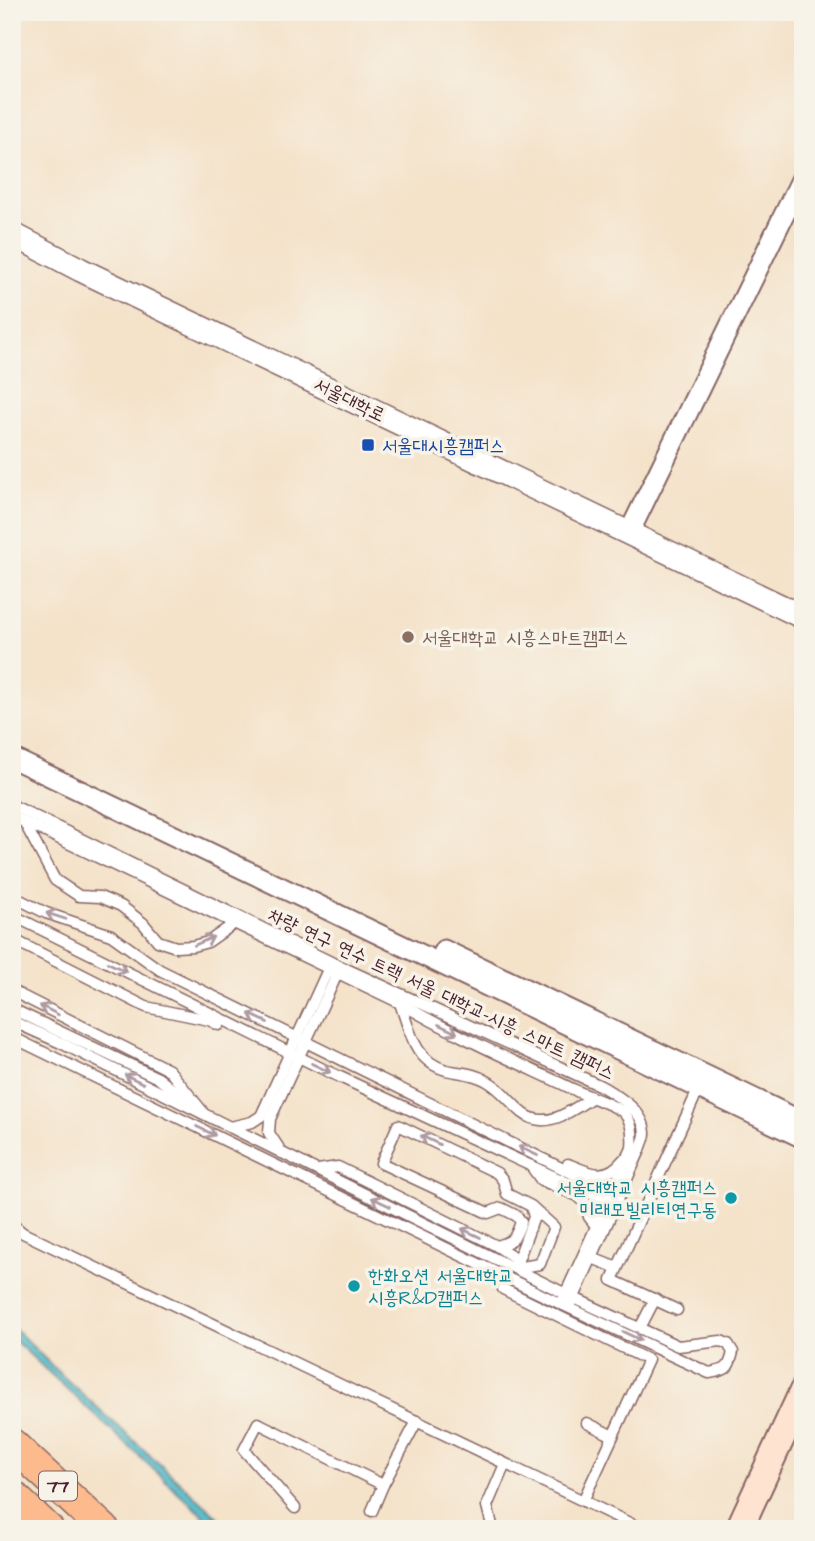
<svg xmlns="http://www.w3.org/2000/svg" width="815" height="1541" viewBox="0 0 815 1541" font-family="'Architects Daughter','Poor Story',sans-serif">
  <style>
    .water { fill: #4ebac9; stroke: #4c6c7a; stroke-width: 2 }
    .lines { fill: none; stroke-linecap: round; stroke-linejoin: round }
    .service-casing { stroke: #866362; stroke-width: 13 }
    .minor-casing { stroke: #866362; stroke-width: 23 }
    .tertiary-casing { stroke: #866362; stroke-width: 26 }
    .secondary-casing { stroke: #866362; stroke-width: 30 }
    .primary-casing { stroke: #866362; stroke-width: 33 }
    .service { stroke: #fff; stroke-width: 10 }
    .minor { stroke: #fff; stroke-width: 19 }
    .tertiary { stroke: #fff; stroke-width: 23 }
    .secondary { stroke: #fee3d1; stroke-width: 26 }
    .primary { stroke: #fcba8d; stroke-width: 30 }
    .oneway { stroke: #ae9aa0 }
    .transit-dot { fill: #1a4fb4; stroke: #f7f3e8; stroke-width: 2.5 }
    .education-dot { fill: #8d6e63; stroke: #f7f3e8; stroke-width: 2.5 }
    .culture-dot { fill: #0f9aa8; stroke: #f7f3e8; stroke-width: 2.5 }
    .labels { text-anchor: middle; stroke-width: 7; stroke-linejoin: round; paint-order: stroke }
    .shield { fill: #f7f3e8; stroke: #7e5f64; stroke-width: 2 }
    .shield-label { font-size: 18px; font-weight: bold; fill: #4a1f2b }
    .street-label { font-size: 19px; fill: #4a1f2b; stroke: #f7f3e8 }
    .transit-label { font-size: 19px; fill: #164399; stroke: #f7f3e8; text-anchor: start }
    .education-label { font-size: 19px; fill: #785e54; stroke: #f7f3e8; text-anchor: start }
    .culture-label { font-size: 19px; fill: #0d838f; stroke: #f7f3e8; text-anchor: end }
  </style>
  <rect width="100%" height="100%" fill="#f7f3e8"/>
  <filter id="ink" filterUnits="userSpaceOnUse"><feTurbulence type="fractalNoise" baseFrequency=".0143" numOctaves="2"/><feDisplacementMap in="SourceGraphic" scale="14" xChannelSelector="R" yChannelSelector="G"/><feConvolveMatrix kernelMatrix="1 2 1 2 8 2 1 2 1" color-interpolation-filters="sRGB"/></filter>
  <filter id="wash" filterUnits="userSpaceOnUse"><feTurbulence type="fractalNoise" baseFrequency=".00686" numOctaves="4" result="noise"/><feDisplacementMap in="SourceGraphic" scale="28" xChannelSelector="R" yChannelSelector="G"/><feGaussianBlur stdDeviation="1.57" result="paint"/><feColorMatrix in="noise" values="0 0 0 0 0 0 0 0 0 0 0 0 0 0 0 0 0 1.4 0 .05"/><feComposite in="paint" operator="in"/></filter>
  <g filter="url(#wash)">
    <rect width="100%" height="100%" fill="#f4e2c9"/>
    <path class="water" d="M 12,1326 L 57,1371 L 231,1529 L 218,1529 L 12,1338 Z"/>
  </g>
  <g filter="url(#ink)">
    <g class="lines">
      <g class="service-casing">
        <g id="service">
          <path d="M 12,805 L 331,962 L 601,1086 C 618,1096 645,1111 645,1134 C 645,1138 641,1146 640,1150 L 571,1304"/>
          <path d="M 12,816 L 400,1003 C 456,1036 516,1062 575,1090 C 586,1096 616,1105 624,1113 C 633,1122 633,1136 632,1148 L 564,1297"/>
          <path d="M 24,822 L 55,880 L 79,896 L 100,897 L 121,906 L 143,923 L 158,941 L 176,947 L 193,946 L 208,942 L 235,923"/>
          <path d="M 12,896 L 46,913 L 111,935 L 160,970 L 616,1195"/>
          <path d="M 12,915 L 327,1071 L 611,1203"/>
          <path d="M 12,936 L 20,943 L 146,1007 L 209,1020 L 219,1025"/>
          <path d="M 12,991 L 169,1070 L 202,1111"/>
          <path d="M 400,1003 C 410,1031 414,1061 446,1070 C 460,1073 474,1073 487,1081 C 502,1089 510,1103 523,1113 C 545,1131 572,1111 591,1098"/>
          <path d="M 12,1009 L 158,1078 L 187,1101"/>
          <path d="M 12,1021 L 61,1043 L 574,1298 L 678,1346 L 721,1341 L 728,1344 L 733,1352 C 729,1370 726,1370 709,1373 L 561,1304 L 12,1037"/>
          <path d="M 230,1127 L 252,1122 L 261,1116 L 331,963"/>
          <path d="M 282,1153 L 269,1133 L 270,1119 L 339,970"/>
          <path d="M 568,1164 C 589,1173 606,1182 623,1160"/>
          <path d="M 531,1166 L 541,1180 L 578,1196 L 586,1204 L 589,1217 L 596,1226"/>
          <path d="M 318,1170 L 338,1167 L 497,1246 C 514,1241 515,1239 521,1222 L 517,1216 L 501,1208 L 488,1213 L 381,1163 L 398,1125 L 497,1173 L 503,1180 L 507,1194 L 531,1206 L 534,1217 L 515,1268 L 540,1264 L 554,1227 L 531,1206"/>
          <path d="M 12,1224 L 23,1233 L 642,1529"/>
          <path d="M 497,1246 L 518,1260"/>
          <path d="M 592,1258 L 617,1268"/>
          <path d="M 503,1289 L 648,1360 L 583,1501"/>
          <path d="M 677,1310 L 612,1280 L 699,1088"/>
          <path d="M 640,1328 L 655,1299"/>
          <path d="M 587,1423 L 613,1436"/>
          <path d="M 295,1508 L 244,1450 L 258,1423 L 383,1485 L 417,1421"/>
          <path d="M 372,1511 L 383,1485"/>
          <path d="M 493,1529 L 487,1506 L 505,1464"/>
        </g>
      </g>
      <g class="minor-casing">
        <g id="minor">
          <path d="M 629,533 L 803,176"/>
          <path d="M 12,758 L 803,1138"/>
          <path d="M 444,950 L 803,1122"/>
        </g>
      </g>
      <g class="tertiary-casing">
        <path id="tertiary" d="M 12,234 L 81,270 L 803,617"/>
      </g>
      <g class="secondary-casing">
        <path id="secondary" d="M 739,1529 L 803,1391"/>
      </g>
      <g class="primary-casing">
        <g id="primary">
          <path d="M 12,1444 L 104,1529"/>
          <path d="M 12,1495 L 48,1529"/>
        </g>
      </g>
      <use href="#service" class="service"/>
      <use href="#minor" class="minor"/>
      <use href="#tertiary" class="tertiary"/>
      <use href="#secondary" class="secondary"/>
      <use href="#primary" class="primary"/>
    </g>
    <defs><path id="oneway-shaft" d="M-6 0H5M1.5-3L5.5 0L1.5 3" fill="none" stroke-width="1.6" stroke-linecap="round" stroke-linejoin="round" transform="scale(1.75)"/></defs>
    <g class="oneway">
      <use href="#oneway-shaft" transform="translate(56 916) rotate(-162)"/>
      <use href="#oneway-shaft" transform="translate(204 941) rotate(-24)"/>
      <use href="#oneway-shaft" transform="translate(117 967) rotate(26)"/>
      <use href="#oneway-shaft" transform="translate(49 1010) rotate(-153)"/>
      <use href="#oneway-shaft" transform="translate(258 1018) rotate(-154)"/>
      <use href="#oneway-shaft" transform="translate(448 1029) rotate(26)"/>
      <use href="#oneway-shaft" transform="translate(321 1068) rotate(26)"/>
      <use href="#oneway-shaft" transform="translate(134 1079) rotate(-154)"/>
      <use href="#oneway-shaft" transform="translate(206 1131) rotate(26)"/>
      <use href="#oneway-shaft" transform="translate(430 1140) rotate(-154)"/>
      <use href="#oneway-shaft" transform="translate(528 1151) rotate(-154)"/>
      <use href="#oneway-shaft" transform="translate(381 1202) rotate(-154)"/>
      <use href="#oneway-shaft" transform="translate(471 1233) rotate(-154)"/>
      <use href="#oneway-shaft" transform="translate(632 1336) rotate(25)"/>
    </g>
  </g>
  <rect class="transit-dot" x="361" y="438" width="14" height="14" rx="3.5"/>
  <circle class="education-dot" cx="408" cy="637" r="7"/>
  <g class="culture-dot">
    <circle cx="731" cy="1198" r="7"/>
    <circle cx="354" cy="1286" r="7"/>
  </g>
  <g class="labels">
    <rect class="shield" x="39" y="1471.5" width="38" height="29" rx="5"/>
    <g class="shield-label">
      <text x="58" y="1492">77</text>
    </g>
    <g class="street-label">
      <text transform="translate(350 399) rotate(26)" y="7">서울대학로</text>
      <text transform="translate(442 993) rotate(25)" y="7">차량 연구 연수 트랙 서울 대학교-시흥 스마트 캠퍼스</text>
    </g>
    <g class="transit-label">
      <text x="382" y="452">서울대시흥캠퍼스</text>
    </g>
    <g class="education-label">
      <text x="422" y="644">서울대학교 시흥스마트캠퍼스</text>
    </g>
    <g class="culture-label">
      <text x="717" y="1194">서울대학교 시흥캠퍼스<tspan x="717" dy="22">미래모빌리티연구동</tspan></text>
      <text x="368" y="1282" text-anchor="start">한화오션 서울대학교<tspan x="368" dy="22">시흥R&amp;D캠퍼스</tspan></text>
    </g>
  </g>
  <rect width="815" height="1541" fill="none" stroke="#f7f3e8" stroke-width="42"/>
</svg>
